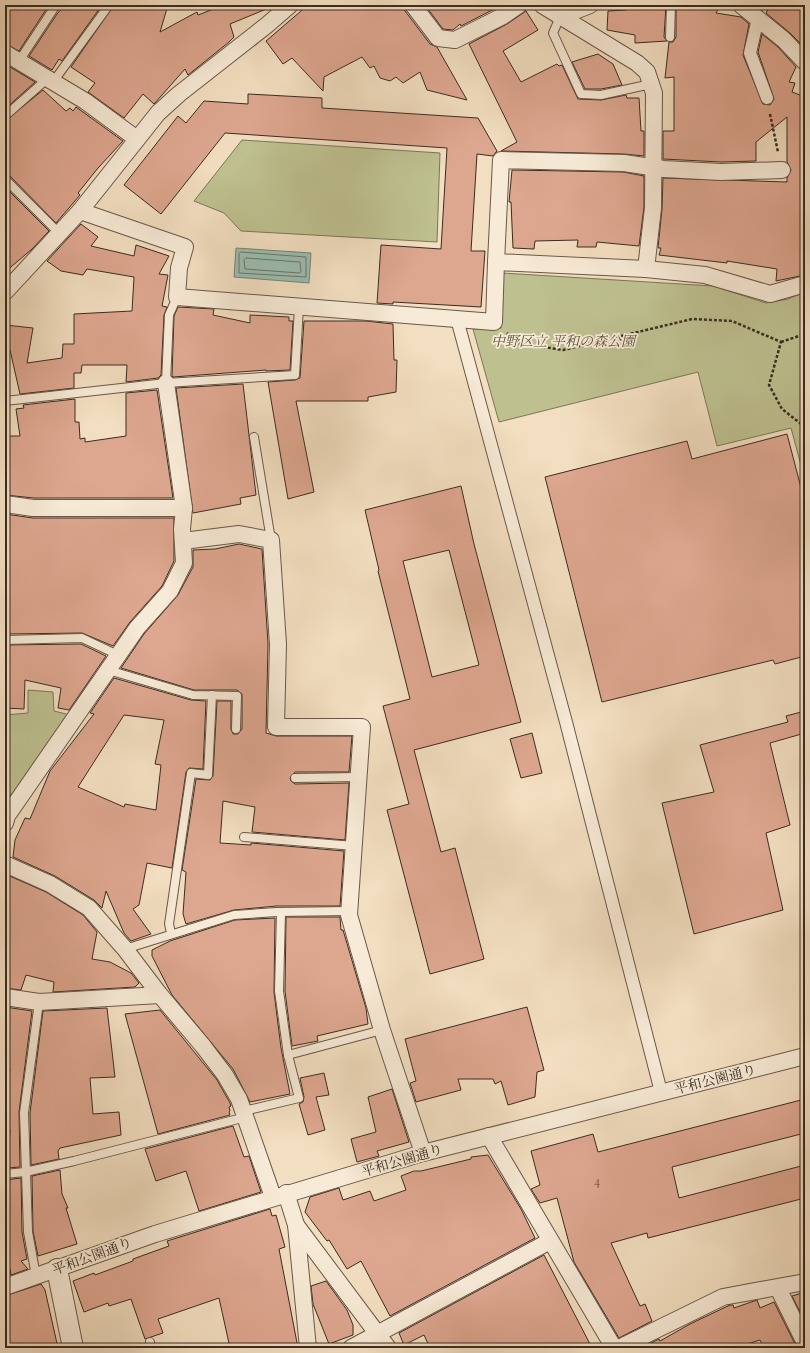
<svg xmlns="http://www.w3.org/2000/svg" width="810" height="1353" viewBox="0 0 810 1353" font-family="Cardo,'Noto Serif JP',serif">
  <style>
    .green { fill: #bec090; stroke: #7c7658 }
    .water { fill: #9bbcb0; stroke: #758277 }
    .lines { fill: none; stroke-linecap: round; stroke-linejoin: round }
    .shore { stroke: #6b7468; stroke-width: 1 }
    .building { fill: #dda68f; stroke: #3b2c21; fill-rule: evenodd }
    .service-casing { stroke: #695849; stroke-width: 10 }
    .pedestrian-casing { stroke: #695849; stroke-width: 14 }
    .minor-casing { stroke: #695849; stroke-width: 18 }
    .tertiary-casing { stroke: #695849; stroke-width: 22 }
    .path { stroke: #3b2c21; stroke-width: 2.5; stroke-dasharray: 3 2; stroke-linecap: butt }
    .service { stroke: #f7ead6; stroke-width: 8 }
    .pedestrian { stroke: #f7ead6; stroke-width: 12 }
    .minor { stroke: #f7ead6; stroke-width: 16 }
    .tertiary { stroke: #f7ead6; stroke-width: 20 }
    .labels { text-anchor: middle; stroke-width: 3.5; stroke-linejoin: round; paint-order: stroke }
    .number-label { font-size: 12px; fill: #644a3c }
    .park-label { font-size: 14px; font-style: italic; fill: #5c513d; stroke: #f7ead6 }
    .street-label { font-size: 14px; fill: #3b2c21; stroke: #f7ead6 }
  </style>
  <rect width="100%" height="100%" fill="#f2dec0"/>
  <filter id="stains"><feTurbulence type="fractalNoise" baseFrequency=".005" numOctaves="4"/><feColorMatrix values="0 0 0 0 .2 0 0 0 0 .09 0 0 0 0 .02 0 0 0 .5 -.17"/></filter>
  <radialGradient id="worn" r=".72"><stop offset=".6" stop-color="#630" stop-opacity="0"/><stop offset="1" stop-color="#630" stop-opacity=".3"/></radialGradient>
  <g class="green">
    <path d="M 242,140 L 440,153 L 437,242 L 241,231 L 224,213 L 194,201 Z"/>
    <path d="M 502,273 L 713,286 L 766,303 L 788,299 L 805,292 L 805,480 L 791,428 L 717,446 L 698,372 L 499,422 L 473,329 L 501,328 Z"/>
    <path d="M 28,690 L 53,692 L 54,711 L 70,715 L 16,796 L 9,794 L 5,771 L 5,715 L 28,713 Z"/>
  </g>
  <path class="water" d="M 236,248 L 311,253 L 309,283 L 234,277 Z"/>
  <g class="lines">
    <g class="shore">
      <path d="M 241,252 L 306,257 L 306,277 L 239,273 L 239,254 Z"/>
      <path d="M 246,258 L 300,262 L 301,272 L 299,273 L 245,269 L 244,260 Z"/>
    </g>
  </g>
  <g class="building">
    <path d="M 5,5 L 41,5 L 47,8 L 19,51 L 5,44 Z"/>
    <path d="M 65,5 L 102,5 L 62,61 L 59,59 L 52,70 L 29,56 L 57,14 Z"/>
    <path d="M 114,5 L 168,5 L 160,32 L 197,12 L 198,15 L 224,5 L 276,5 L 230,24 L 234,37 L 229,42 L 188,75 L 185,69 L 154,104 L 143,94 L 124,118 L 88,92 L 95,83 L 71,67 Z"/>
    <path d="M 308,5 L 404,5 L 405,11 L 430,44 L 437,47 L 467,100 L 427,90 L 420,72 L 403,83 L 396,77 L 390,81 L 380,78 L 374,66 L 370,68 L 362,57 L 324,77 L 323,91 L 292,58 L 283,64 L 266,41 Z"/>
    <path d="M 425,5 L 502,5 L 461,26 L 460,24 L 453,30 L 443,29 Z"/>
    <path d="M 626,5 L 666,5 L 664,37 L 667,41 L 635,43 L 635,35 L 607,30 L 608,11 L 626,10 Z"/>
    <path d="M 676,5 L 721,5 L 716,13 L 741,17 L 749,24 L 743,55 L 763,104 L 770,105 L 774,99 L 758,52 L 762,34 L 778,47 L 796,67 L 789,82 L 795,83 L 792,92 L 805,97 L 805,275 L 776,281 L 777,269 L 727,261 L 727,263 L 659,255 L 661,248 L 658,248 L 662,209 L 663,178 L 787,182 L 787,178 L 791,170 L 787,162 L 787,117 L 756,142 L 756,161 L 721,162 L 663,159 L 663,131 L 674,131 L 674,77 L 665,78 L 669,42 L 673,42 L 676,37 Z"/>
    <path d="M 771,5 L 805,5 L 805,48 L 790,33 L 766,13 Z"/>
    <path d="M 526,11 L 538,30 L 503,51 L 521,82 L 557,64 L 559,66 L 562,65 L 578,99 L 601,100 L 626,95 L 627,98 L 639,98 L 641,131 L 644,131 L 644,156 L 624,154 L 501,151 L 517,142 L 469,44 L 507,24 Z"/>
    <path d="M 598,54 L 613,64 L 622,85 L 601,89 L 585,89 L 572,62 Z"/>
    <path d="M 5,64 L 35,82 L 5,109 Z"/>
    <path d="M 43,90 L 66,111 L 70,108 L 73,111 L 76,107 L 123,141 L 98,168 L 78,193 L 80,195 L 56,223 L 9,175 L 5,174 L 5,121 Z"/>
    <path d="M 248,94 L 322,98 L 322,108 L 478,118 L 497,151 L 493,156 L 477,154 L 471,251 L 485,251 L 481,307 L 393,302 L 393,304 L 377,303 L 381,245 L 441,249 L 447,148 L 225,133 L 161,214 L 124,185 L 178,116 L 186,123 L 204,101 L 248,104 Z"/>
    <path d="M 512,170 L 623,172 L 644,176 L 644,207 L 639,246 L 597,242 L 596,247 L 577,247 L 578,240 L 535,241 L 534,249 L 513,248 L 511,202 L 509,202 Z"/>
    <path d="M 5,187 L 49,231 L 32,249 L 5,272 Z"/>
    <path d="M 81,224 L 98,237 L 91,246 L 134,256 L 136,245 L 169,256 L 159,274 L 168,275 L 162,306 L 167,307 L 164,315 L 161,375 L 158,378 L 126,382 L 127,365 L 82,365 L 81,373 L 74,373 L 74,388 L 20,394 L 10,350 L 5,349 L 5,325 L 33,328 L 27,363 L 62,358 L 63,344 L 74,344 L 74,314 L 132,311 L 134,277 L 87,269 L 83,275 L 61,271 L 47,261 Z"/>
    <path d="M 178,307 L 214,309 L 213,315 L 250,323 L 250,315 L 289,317 L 289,321 L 293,321 L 290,370 L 266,371 L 266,370 L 173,377 L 172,376 L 174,316 Z"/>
    <path d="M 304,321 L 366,321 L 393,324 L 394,360 L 397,360 L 396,392 L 368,397 L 368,401 L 296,401 L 314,492 L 288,499 L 268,382 L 295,380 L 300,378 Z"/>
    <path d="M 243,384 L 256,495 L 240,498 L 241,504 L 193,513 L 176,388 Z"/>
    <path d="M 157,390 L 173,498 L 34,498 L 5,495 L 5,436 L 20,436 L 16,409 L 24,408 L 23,405 L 75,399 L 75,422 L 79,422 L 80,439 L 85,438 L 85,442 L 126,436 L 126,393 Z"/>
    <path d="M 787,434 L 805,503 L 805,656 L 775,664 L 773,660 L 602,702 L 545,477 L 687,441 L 692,459 Z"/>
    <path d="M 461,486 L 474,544 L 521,722 L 414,750 L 441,852 L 455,848 L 484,959 L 430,974 L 387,810 L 409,804 L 383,706 L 410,699 L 378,571 L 379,570 L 365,510 ZM 449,550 L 479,665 L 432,677 L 403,561 Z"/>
    <path d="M 5,514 L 33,518 L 174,518 L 174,561 L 162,586 L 130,622 L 113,646 L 82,633 L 5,634 Z"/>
    <path d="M 239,544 L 262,549 L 268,644 L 266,733 L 276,736 L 352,736 L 349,772 L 295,772 L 290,778 L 291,781 L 295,784 L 349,783 L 345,840 L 252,832 L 255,807 L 223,801 L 220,843 L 251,845 L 251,843 L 344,851 L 340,906 L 277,906 L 234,910 L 186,924 L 183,914 L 186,872 L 182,870 L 196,779 L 210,780 L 213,776 L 217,701 L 231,701 L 231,729 L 233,734 L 238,734 L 242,729 L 242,694 L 237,690 L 194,690 L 121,668 L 144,634 L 178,595 L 193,567 L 193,550 L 215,549 Z"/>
    <path d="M 81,644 L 106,656 L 69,710 L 58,708 L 61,688 L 25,680 L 24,709 L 5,708 L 5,645 Z"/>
    <path d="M 114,678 L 191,700 L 206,701 L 203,769 L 189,768 L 186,772 L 172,868 L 147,863 L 139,905 L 133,909 L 151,934 L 131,941 L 124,933 L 106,891 L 102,908 L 94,900 L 55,876 L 13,857 L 15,840 L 25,818 L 30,819 L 50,771 L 94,714 L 90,713 ZM 124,715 L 164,720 L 155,764 L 161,765 L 156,810 L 125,804 L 124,807 L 78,787 Z"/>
    <path d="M 805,711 L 805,733 L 770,743 L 790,825 L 766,833 L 783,910 L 694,934 L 662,803 L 714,792 L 700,745 L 788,722 L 786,716 Z"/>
    <path d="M 532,733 L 542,773 L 521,778 L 510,739 Z"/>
    <path d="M 5,874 L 46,892 L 83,915 L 97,932 L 92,959 L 110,962 L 131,973 L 139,983 L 135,987 L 53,992 L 54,982 L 26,975 L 21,990 L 5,988 Z"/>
    <path d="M 286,917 L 340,917 L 341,930 L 343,930 L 366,1008 L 368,1024 L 317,1036 L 318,1041 L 292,1046 L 285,991 Z"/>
    <path d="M 275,918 L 274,992 L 281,1048 L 290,1094 L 250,1102 L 233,1069 L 172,995 L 152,956 L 152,950 L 170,941 L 235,920 Z"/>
    <path d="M 5,1007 L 32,1011 L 19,1112 L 20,1167 L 8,1168 L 10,1129 L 5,1128 L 5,1097 L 10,1069 L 5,1068 Z"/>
    <path d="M 527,1007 L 544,1070 L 537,1072 L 535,1097 L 508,1105 L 501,1081 L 495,1084 L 493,1079 L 458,1079 L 461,1090 L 416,1102 L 410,1083 L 416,1081 L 405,1039 Z"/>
    <path d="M 107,1008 L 115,1077 L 90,1078 L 93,1114 L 119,1112 L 121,1135 L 60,1148 L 58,1151 L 59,1159 L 31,1165 L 30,1113 L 43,1011 Z"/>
    <path d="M 160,1010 L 217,1080 L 230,1103 L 231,1106 L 229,1107 L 230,1111 L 229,1112 L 230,1115 L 158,1134 L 125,1014 Z"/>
    <path d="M 324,1073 L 329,1095 L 316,1097 L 325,1130 L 308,1135 L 299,1104 L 303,1102 L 304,1097 L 300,1078 Z"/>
    <path d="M 392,1089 L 409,1142 L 377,1151 L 379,1156 L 357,1162 L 351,1139 L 376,1132 L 368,1097 Z"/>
    <path d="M 805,1099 L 805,1133 L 672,1167 L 679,1198 L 805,1165 L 805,1198 L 648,1238 L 647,1233 L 611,1243 L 640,1306 L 645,1304 L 652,1321 L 619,1338 L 574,1262 L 557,1198 L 540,1203 L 531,1189 L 540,1185 L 531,1151 L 593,1134 L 598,1152 Z"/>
    <path d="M 233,1126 L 244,1157 L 249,1156 L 261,1192 L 199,1211 L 186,1171 L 156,1181 L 145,1149 Z"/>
    <path d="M 488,1155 L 521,1209 L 535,1238 L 390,1316 L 361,1261 L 347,1269 L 329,1240 L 327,1241 L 305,1212 L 310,1197 L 339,1188 L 343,1200 L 370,1191 L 374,1201 L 406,1190 L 401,1176 L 414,1171 L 421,1171 L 471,1159 L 471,1157 Z"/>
    <path d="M 60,1170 L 62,1194 L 68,1208 L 66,1208 L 77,1244 L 38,1256 L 33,1231 L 32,1176 Z"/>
    <path d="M 21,1178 L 22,1232 L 27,1259 L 21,1261 L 28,1269 L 11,1275 L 5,1244 L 5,1180 Z"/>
    <path d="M 270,1209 L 272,1216 L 276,1215 L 285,1247 L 279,1249 L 298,1348 L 230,1348 L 219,1298 L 158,1319 L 163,1333 L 145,1339 L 131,1299 L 109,1306 L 108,1303 L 84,1312 L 73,1281 L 94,1273 L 95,1275 L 133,1261 L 133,1259 L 169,1246 L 167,1241 Z"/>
    <path d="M 544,1255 L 592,1348 L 430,1348 L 424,1335 L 404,1345 L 399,1333 Z"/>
    <path d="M 326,1281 L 347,1310 L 353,1325 L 353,1335 L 329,1344 L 313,1304 L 311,1286 Z"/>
    <path d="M 41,1284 L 45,1290 L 58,1348 L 5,1348 L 5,1296 Z"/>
    <path d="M 805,1292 L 805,1315 L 802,1316 L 792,1296 Z"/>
    <path d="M 757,1300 L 760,1308 L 774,1302 L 797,1348 L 764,1348 L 760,1340 L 734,1348 L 641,1348 L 659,1339 L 660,1341 L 690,1324 L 730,1305 L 733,1305 L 734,1308 Z"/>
  </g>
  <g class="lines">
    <g class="service-casing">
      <g id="service">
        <path d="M 560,17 L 553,33 L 581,94 L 601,95 L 651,84"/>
        <path d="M 670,37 L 671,5"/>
        <path d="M 19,61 L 56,5"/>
        <path d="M 53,82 L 109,5"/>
        <path d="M 5,116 L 47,79"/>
        <path d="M 5,179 L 59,233"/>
        <path d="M 166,383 L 169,315 L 177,297"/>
        <path d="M 5,401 L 166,383 L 295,375 L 299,307"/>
        <path d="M 254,437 L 271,540"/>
        <path d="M 5,640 L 82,638 L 118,655"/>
        <path d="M 108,670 L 193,695 L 237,696 L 236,729"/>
        <path d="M 295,778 L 359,777"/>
        <path d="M 244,837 L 354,846"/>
        <path d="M 281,912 L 279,991 L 288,1055"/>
        <path d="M 171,933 L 169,924 L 191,773 L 208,775 L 212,695"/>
        <path d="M 125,949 L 234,915 L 277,912 L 349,911"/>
        <path d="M 244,1111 L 299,1098 L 288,1055 L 382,1030"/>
        <path d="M 5,1174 L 25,1172 L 74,1161 L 246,1117"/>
        <path d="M 36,1276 L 28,1232 L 24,1113 L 39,1002"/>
        <path d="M 150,1342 L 151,1348"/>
      </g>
    </g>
    <g class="pedestrian-casing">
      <g id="pedestrian">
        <path d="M 758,18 L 750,53 L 767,98"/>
        <path d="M 457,319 L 566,722 L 661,1092"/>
      </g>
    </g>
    <g class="minor-casing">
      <g id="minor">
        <path d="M 413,5 L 438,38 L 455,40 L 503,16 L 519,5"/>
        <path d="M 542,5 L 637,63 L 647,72 L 654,93 L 653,208 L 646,269"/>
        <path d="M 741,5 L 784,40 L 805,62"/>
        <path d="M 560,17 L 590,5"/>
        <path d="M 5,53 L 85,101 L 137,139"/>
        <path d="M 80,211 L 185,247 L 179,268 L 177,297 L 494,322 L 496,262 L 646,269 L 705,275 L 770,294 L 805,284"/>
        <path d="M 496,262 L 501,160 L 624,163 L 664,169 L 721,172 L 782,170"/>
        <path d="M 5,292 L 80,211 L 158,113 L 179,94 L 267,25 L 290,5"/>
        <path d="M 5,504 L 33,508 L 184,508"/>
        <path d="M 183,541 L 239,534 L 271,540 L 278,644 L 276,727 L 362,727 L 349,915 L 382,1030 L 423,1153"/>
        <path d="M 5,823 L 7,816 L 137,628 L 170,591 L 184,563 L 182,529 L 184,508 L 166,383"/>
        <path d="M 5,864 L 50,884 L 89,908 L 125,949 L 160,995 L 203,1046 L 225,1075 L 239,1099 L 273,1197"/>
        <path d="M 5,997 L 39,1002 L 160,995"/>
        <path d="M 489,1136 L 614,1348"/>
        <path d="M 286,1193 L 296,1225 L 308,1348"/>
        <path d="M 296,1225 L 388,1348"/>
        <path d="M 5,1287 L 155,1234 L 423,1153 L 805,1056"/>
        <path d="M 778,1288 L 805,1343"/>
        <path d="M 351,1348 L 550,1241"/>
        <path d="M 619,1348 L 723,1297 L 805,1282"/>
      </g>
    </g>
    <g class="tertiary-casing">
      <path id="tertiary" d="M 57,1269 L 73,1348"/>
    </g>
    <g class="path">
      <path d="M 770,114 L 778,152"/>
      <path d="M 507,333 L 518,343 L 563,350 L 692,319 L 732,321 L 781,342 L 769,385 L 782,409 L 805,427"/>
      <path d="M 781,342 L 805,334"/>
    </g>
    <use href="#service" class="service"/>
    <use href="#pedestrian" class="pedestrian"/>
    <use href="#minor" class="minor"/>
    <use href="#tertiary" class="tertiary"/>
  </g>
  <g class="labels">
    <g class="number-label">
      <text x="597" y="1188">4</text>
    </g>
    <g class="park-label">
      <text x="563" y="346">中野区立 平和の森公園</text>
    </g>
    <g class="street-label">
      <text transform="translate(715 1079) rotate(-14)" y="5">平和公園通り</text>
      <text transform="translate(402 1160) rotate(-16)" y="5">平和公園通り</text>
      <text transform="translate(92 1256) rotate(-20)" y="5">平和公園通り</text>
    </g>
  </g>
  <rect width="810" height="1353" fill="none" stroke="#f2dec0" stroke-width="20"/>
  <rect x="6" y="6" width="798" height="1341" fill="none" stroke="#3b2c21" stroke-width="2"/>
  <rect x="10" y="10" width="790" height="1333" fill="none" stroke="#3b2c21"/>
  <rect width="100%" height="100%" filter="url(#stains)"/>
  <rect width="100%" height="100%" fill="url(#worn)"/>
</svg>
